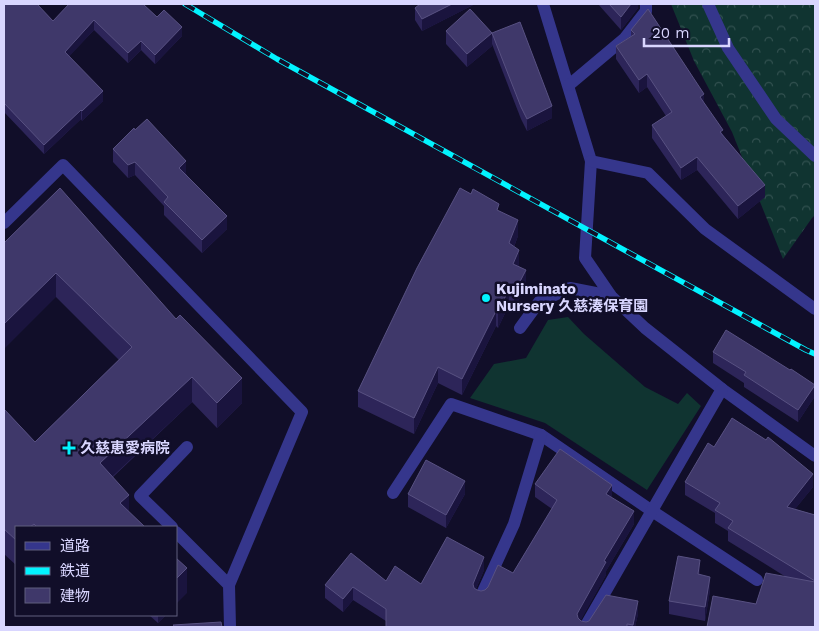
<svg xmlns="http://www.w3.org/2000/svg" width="819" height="631" viewBox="0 0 819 631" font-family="'Work Sans','Noto Sans JP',sans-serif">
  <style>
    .forest { fill: url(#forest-crowns) }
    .pitch { fill: #103431 }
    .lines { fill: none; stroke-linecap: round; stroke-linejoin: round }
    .lane { stroke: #35368c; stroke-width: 12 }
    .street { stroke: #35368c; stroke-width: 12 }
    .rail-casing { stroke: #02f3ff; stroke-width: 5.5 }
    .rail { stroke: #110e29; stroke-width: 4; stroke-dasharray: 11; stroke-linecap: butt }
    .wall { fill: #2d2559 }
    .shaded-wall { fill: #1a143e }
    .building { fill: #3f386a; stroke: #585182 }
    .poi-dot { fill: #02f3ff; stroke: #110e29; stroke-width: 2 }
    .labels { text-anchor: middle; stroke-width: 5; stroke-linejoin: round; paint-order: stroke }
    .poi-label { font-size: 15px; font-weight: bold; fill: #d9d6ff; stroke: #110e29; text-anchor: start }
  </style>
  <defs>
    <pattern id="forest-crowns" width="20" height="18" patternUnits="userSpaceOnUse" patternTransform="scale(1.25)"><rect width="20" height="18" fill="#103431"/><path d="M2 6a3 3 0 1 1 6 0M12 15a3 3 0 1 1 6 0" fill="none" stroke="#325150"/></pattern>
  </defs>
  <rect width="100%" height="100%" fill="#110e29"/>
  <path class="forest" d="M 671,4 L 815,4 L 815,215 L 812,218 L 783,259 L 732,132 L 694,61 Z"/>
  <path class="pitch" d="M 568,317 L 584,334 L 645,387 L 678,404 L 687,393 L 701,406 L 647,490 L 545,423 L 470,398 L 494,364 L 526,358 L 548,320 Z"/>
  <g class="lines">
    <g class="lane">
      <path d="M 4,223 L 63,165 L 302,412 L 229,585"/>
      <path d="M 520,328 L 539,302 L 570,288 L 611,296"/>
      <path d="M 393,493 L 451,404 L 541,435 L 652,511"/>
      <path d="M 172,527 L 140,496 L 187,447"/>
      <path d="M 176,532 L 229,585 L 230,627"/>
      <path d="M 481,596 L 514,524 L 541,435"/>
    </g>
    <g class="street">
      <path d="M 543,4 L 591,161 L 585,258 L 611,296 L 645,328 L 722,389 L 815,456"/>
      <path d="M 708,4 L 728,48 L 776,119 L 815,156"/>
      <path d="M 569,85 L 625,38 L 646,11 L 646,4"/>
      <path d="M 591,161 L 648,173 L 705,229 L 815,309"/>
      <path d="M 652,511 L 757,580"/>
      <path d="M 585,627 L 722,389"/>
    </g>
    <g class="rail-casing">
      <path id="rail" d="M 185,4 L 277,59 L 806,350 L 815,354"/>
    </g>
    <use href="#rail" class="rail"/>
  </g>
  <g class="wall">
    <path d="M 4,4 L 53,21 L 157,17 L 182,36 L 155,64 L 141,50 L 128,63 L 94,30 L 69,56 L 103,101 L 82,121 L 81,119 L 44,154 L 4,112 Z"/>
    <path d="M 475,4 L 422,31 L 415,20 L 415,8 Z"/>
    <path d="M 598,4 L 638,4 L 638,8 L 621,30 Z"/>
    <path d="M 631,30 L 704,103 L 723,135 L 765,197 L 738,219 L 697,170 L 681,180 L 652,138 L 652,125 L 666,116 L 647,87 L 639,93 L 616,59 L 616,46 L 631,36 Z"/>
    <path d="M 446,31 L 492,46 L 467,67 L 446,44 Z"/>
    <path d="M 492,33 L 552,118 L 527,131 L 521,119 L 492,44 Z"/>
    <path d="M 113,149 L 186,174 L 227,229 L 202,253 L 164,215 L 164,206 L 135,175 L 128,178 L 113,162 Z"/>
    <path d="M 499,211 L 518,236 L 514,247 L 519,266 L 526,286 L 514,309 L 509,305 L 498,328 L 496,326 L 462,395 L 438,383 L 414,434 L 358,407 L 358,391 Z"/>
    <path d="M 4,243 L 176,319 L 242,403 L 217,428 L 192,402 L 113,477 L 129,512 L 145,527 L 16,527 L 16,565 L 4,554 L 4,409 L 35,442 L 119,360 L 56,297 Z"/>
    <path d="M 713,352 L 790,370 L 815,396 L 798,422 L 744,387 L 744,383 L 713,363 Z"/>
    <path d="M 714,447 L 813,487 L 795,509 L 815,515 L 815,627 L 756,604 L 786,577 L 728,541 L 728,531 L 715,523 L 715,513 L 685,495 L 685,482 Z"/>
    <path d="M 535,484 L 612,498 L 634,524 L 606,571 L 606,575 L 580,621 L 586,622 L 638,614 L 635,627 L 386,627 L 386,621 L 353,600 L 343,612 L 325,598 L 325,585 L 386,581 L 421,584 L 484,570 L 476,589 L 477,590 L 481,591 L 485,590 L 513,573 L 552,509 L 535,497 Z"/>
    <path d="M 408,494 L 465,494 L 446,528 L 408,507 Z"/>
    <path d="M 700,575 L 710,590 L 705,621 L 669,614 L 669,601 Z"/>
    <path d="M 149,615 L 166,615 L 158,623 Z"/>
  </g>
  <g class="shaded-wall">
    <path d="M 452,4 L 475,4 L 422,31 L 422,19 Z"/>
    <path d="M 631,4 L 638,4 L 638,8 L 621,30 L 621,17 Z"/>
    <path d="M 94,20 L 94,30 L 65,61 L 65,52 Z"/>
    <path d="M 182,27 L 182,36 L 155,64 L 155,55 Z"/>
    <path d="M 492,33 L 492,46 L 467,67 L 467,54 Z"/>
    <path d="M 141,41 L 141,50 L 128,63 L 128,53 Z"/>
    <path d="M 647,74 L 647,87 L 639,93 L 639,80 Z"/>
    <path d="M 103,91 L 103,101 L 82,121 L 82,111 Z"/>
    <path d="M 704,94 L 704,107 L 700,97 Z"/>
    <path d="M 552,106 L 552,118 L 527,131 L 527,119 Z"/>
    <path d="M 81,110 L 81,119 L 44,154 L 44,145 Z"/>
    <path d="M 697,157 L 697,170 L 681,180 L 681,168 Z"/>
    <path d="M 186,161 L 186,174 L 179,181 L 179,168 Z"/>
    <path d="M 135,162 L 135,175 L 128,178 L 128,165 Z"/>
    <path d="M 765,185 L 765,197 L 738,219 L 738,206 Z"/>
    <path d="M 227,216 L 227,229 L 202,253 L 202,240 Z"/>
    <path d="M 518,220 L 518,236 L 509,259 L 509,243 Z"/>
    <path d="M 519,250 L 519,266 L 513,280 L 513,264 Z"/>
    <path d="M 526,270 L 526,286 L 514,309 L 514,293 Z"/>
    <path d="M 56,273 L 56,297 L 4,349 L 4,324 Z"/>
    <path d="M 509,289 L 509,305 L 498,328 L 498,312 Z"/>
    <path d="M 496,311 L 496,326 L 462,395 L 462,379 Z"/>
    <path d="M 438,367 L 438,383 L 414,434 L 414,418 Z"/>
    <path d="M 192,377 L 192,402 L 100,488 L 100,463 Z"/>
    <path d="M 242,378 L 242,403 L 217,428 L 217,403 Z"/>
    <path d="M 815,385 L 815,396 L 798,422 L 798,410 Z"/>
    <path d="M 813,474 L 813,487 L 787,519 L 787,507 Z"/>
    <path d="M 465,481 L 465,494 L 446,528 L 446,515 Z"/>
    <path d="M 612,485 L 612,498 L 606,494 Z"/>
    <path d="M 129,495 L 129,520 L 120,503 Z"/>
    <path d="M 634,511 L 634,524 L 606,571 L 606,575 L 577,627 L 577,614 L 604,561 Z"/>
    <path d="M 484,557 L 484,570 L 473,596 L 473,584 Z"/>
    <path d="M 700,560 L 700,573 L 698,587 L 698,574 Z"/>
    <path d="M 187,568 L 187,593 L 176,604 L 176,579 Z"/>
    <path d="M 710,577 L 710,590 L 705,621 L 705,607 Z"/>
    <path d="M 353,587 L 353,600 L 343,612 L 343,599 Z"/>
    <path d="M 638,601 L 638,614 L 635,627 L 633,627 Z"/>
    <path d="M 158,615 L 166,615 L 158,623 Z"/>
  </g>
  <g class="building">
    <path d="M 4,4 L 37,4 L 53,21 L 69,4 L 143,4 L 157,17 L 164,10 L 182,27 L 155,55 L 141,41 L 128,53 L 94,20 L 65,52 L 103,91 L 82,111 L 81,110 L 44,145 L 4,103 Z"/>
    <path d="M 420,4 L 452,4 L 422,19 L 415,8 Z"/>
    <path d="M 609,4 L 631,4 L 621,17 Z"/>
    <path d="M 470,9 L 492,33 L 467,54 L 446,31 Z"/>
    <path d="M 648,9 L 704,94 L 700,97 L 723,130 L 720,132 L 765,185 L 738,206 L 697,157 L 681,168 L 652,125 L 672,112 L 647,74 L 639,80 L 616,46 L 635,34 L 631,30 Z"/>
    <path d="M 520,22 L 552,106 L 527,119 L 521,107 L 492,33 Z"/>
    <path d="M 147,119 L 186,161 L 179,168 L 227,216 L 202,240 L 164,202 L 168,197 L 135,162 L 128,165 L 113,149 L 134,128 L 135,130 Z"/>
    <path d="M 60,188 L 176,319 L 180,315 L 242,378 L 217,403 L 192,377 L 100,463 L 129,495 L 120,503 L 145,527 L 37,527 L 34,524 L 30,527 L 16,527 L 16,540 L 4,529 L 4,409 L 35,442 L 132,347 L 56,273 L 4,324 L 4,243 Z"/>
    <path d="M 460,188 L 471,194 L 473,189 L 499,204 L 497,210 L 518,220 L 509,243 L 519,250 L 513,264 L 526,270 L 514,293 L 509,289 L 498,312 L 496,311 L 462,379 L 438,367 L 414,418 L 358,391 L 417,268 Z"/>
    <path d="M 726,330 L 790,370 L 791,369 L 815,385 L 798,410 L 744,375 L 746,372 L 713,352 Z"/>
    <path d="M 732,418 L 766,440 L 768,437 L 813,474 L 787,507 L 815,515 L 815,581 L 728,528 L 733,521 L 715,510 L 720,503 L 685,482 L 708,443 L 714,447 Z"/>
    <path d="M 560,449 L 612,485 L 606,494 L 634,511 L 604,561 L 606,562 L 577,614 L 578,618 L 581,621 L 586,622 L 589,621 L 606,595 L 638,601 L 633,625 L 627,624 L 627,627 L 386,627 L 386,609 L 353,587 L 343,599 L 325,585 L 351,553 L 386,581 L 395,566 L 421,584 L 447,537 L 484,557 L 473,584 L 474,588 L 477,590 L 481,591 L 485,590 L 488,587 L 498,565 L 513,573 L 557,500 L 535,484 Z"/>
    <path d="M 426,460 L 465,481 L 446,515 L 408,494 Z"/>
    <path d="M 678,556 L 700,560 L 698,574 L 710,577 L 705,607 L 669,601 Z"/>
    <path d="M 176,558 L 187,568 L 176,579 Z"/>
    <path d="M 766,573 L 815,582 L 815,627 L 707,627 L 713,596 L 756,604 Z"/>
    <path d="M 221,622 L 222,627 L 175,627 L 173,625 Z"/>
  </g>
  <g class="poi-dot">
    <circle cx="486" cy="298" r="5"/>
    <path d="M66.5 440.5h5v5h5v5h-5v5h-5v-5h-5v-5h5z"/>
  </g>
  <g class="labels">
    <g class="poi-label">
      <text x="496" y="294">Kujiminato<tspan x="496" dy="17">Nursery 久慈湊保育園</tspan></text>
      <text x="80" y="453">久慈恵愛病院</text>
    </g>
  </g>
  <rect width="819" height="631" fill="none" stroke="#d9d6ff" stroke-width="10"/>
  <rect x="15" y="526" width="162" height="90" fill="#110e29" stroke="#615e7f"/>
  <rect x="25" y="542" width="25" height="8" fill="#35368c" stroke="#615e7f"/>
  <text x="60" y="551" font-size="15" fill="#d9d6ff">道路</text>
  <rect x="25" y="567" width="25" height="8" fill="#02f3ff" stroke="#615e7f"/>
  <text x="60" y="576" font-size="15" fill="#d9d6ff">鉄道</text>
  <rect x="25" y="588" width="25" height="15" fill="#3f386a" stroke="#615e7f"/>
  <text x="60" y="601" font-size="15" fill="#d9d6ff">建物</text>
  <path d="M644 38v8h85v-8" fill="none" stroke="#d9d6ff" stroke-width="2.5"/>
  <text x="652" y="38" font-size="15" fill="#d9d6ff" stroke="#110e29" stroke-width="4" paint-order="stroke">20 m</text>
</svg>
